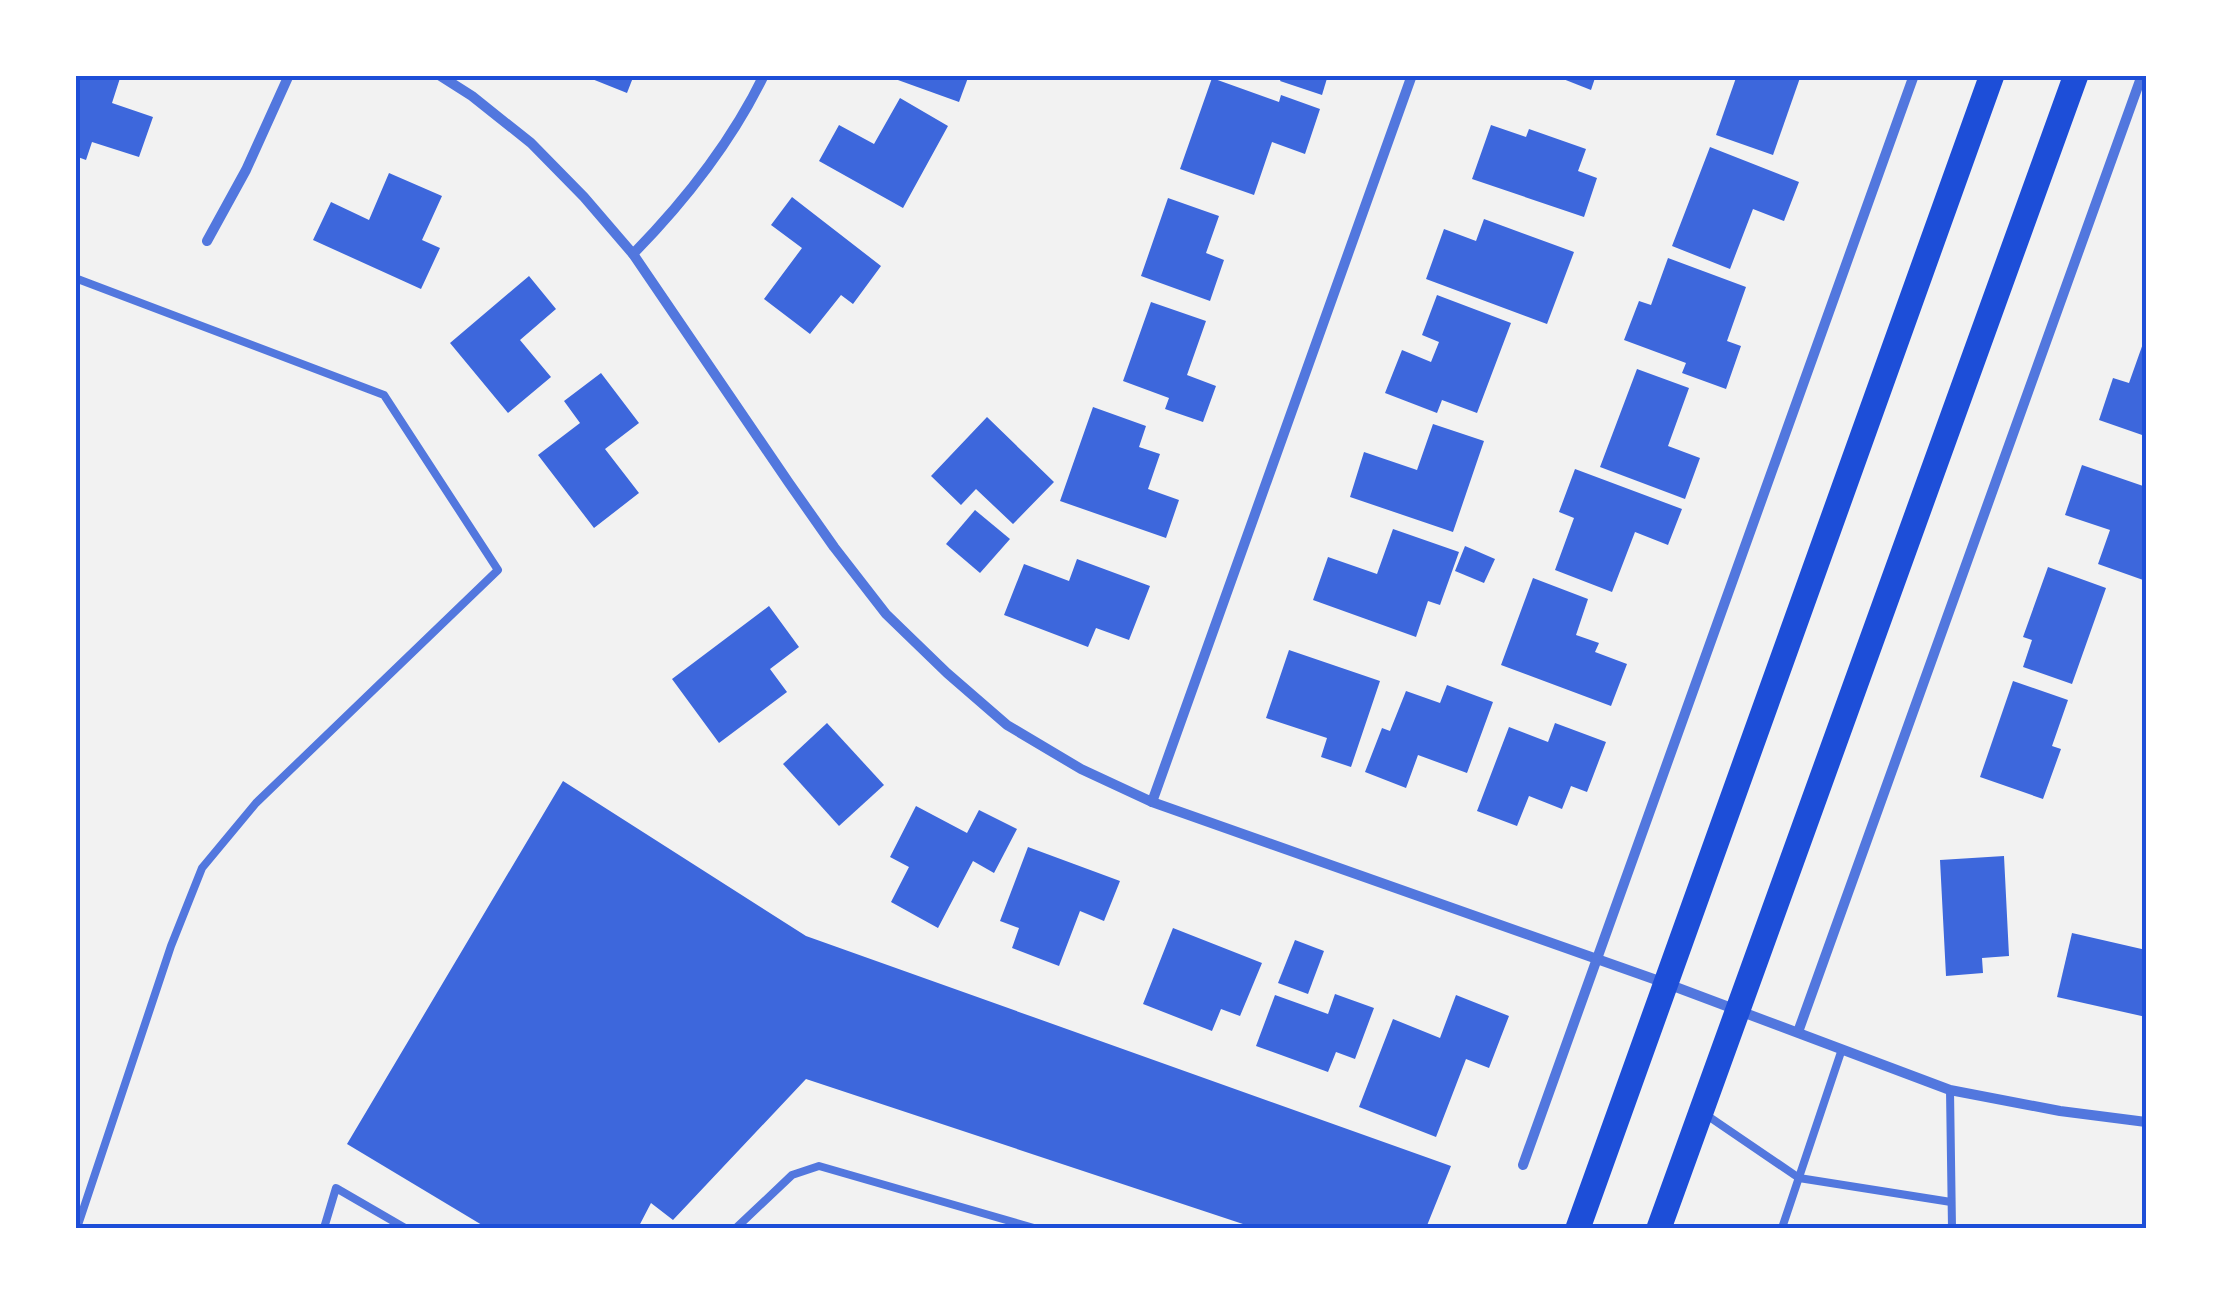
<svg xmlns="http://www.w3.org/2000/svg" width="2221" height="1303" viewBox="0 0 2221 1303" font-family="Poppins,sans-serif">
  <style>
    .building { fill: #3d67dc }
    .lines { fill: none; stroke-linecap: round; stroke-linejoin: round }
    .service { stroke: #5277de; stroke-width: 8 }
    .minor { stroke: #5277de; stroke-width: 10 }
    .primary { stroke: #1d4ed8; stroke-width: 25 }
    .neatline { fill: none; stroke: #1d4ed8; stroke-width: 4 }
  </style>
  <rect width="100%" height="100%" fill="#f2f2f2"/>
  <g class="building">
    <path d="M 75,75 L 121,75 L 112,103 L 153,117 L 139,157 L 92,142 L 86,160 L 75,156 Z"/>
    <path d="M 582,75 L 634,75 L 627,93 Z"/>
    <path d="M 884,75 L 969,75 L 959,102 Z"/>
    <path d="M 1283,75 L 1328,75 L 1322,95 L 1280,81 Z"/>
    <path d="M 1553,75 L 1596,75 L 1591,90 Z"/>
    <path d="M 1737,75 L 1801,75 L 1773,155 L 1716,135 Z"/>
    <path d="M 1212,78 L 1279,102 L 1281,95 L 1320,109 L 1305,154 L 1272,142 L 1254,195 L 1180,169 Z"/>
    <path d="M 900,98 L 948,126 L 903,208 L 819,161 L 839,125 L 874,144 Z"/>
    <path d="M 1491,125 L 1526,137 L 1529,129 L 1586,149 L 1578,171 L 1597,178 L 1584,217 L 1472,179 Z"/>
    <path d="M 1710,147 L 1799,182 L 1784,221 L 1753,209 L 1730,269 L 1672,246 Z"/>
    <path d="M 389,173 L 442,196 L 422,240 L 440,248 L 421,289 L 313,240 L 331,202 L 369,220 Z"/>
    <path d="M 792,197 L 881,266 L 853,304 L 841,295 L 810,334 L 764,299 L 802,248 L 771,225 Z"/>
    <path d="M 1168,198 L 1219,216 L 1206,253 L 1224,260 L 1210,301 L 1141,276 Z"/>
    <path d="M 1484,219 L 1574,252 L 1547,324 L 1426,279 L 1444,229 L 1476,241 Z"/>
    <path d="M 1668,258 L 1746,287 L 1727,341 L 1741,346 L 1726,389 L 1682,373 L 1686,363 L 1624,340 L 1639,301 L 1651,305 Z"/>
    <path d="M 529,276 L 556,309 L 520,340 L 551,377 L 508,413 L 450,343 Z"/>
    <path d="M 1437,295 L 1511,323 L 1477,413 L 1442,400 L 1437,413 L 1385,393 L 1402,350 L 1431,362 L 1439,342 L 1422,335 Z"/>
    <path d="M 1151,302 L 1206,321 L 1187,375 L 1216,386 L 1203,422 L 1165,409 L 1169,398 L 1123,381 Z"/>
    <path d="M 2146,335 L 2146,432 L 2145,436 L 2099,420 L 2113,378 L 2129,383 Z"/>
    <path d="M 1637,369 L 1689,388 L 1668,446 L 1700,458 L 1685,499 L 1600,467 Z"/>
    <path d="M 601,373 L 639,423 L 605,449 L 639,493 L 594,528 L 538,455 L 580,423 L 564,401 Z"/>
    <path d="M 1093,407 L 1146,426 L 1139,447 L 1160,454 L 1148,489 L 1179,500 L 1166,538 L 1060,501 Z"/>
    <path d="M 987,417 L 1054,482 L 1013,524 L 976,489 L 961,505 L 931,476 Z"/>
    <path d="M 1433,424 L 1484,441 L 1453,532 L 1350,497 L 1364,452 L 1417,470 Z"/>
    <path d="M 2082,465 L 2146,487 L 2146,581 L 2098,564 L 2110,530 L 2065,515 Z"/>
    <path d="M 1575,469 L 1682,509 L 1668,545 L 1635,532 L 1612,592 L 1555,570 L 1574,518 L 1559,512 Z"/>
    <path d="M 975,510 L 1010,539 L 980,573 L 946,544 Z"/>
    <path d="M 1393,529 L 1459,552 L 1440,605 L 1428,601 L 1416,637 L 1313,600 L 1328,557 L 1377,574 Z"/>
    <path d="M 1465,546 L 1495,559 L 1484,583 L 1455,571 Z"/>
    <path d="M 1077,559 L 1150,586 L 1129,640 L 1096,628 L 1088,647 L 1004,615 L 1024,564 L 1069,581 Z"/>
    <path d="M 2048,567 L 2106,588 L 2072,684 L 2023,667 L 2032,640 L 2023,637 Z"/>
    <path d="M 1533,578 L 1588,599 L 1576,635 L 1599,643 L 1595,652 L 1627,664 L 1611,706 L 1501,665 Z"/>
    <path d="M 769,606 L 799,647 L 770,669 L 787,692 L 719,743 L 672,679 Z"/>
    <path d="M 1289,650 L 1380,681 L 1351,767 L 1321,757 L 1327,738 L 1266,718 Z"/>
    <path d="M 2013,681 L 2068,700 L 2052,746 L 2061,749 L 2043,799 L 1980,777 Z"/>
    <path d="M 1447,685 L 1493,702 L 1467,773 L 1418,755 L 1406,788 L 1365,772 L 1382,728 L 1390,731 L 1406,691 L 1440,703 Z"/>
    <path d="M 827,723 L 884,785 L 839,826 L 783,764 Z"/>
    <path d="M 1555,723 L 1606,742 L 1587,792 L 1571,786 L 1562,809 L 1529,796 L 1517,826 L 1477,811 L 1509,727 L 1548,742 Z"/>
    <path d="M 563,781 L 806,936 L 1451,1166 L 1426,1228 L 1255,1228 L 806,1079 L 673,1220 L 651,1203 L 638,1228 L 487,1228 L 347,1144 Z"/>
    <path d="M 916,806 L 967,833 L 979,810 L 1017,829 L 994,873 L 973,861 L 938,928 L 891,902 L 909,867 L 890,857 Z"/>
    <path d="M 1028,847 L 1120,881 L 1104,921 L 1080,911 L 1059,966 L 1012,948 L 1019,928 L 1000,921 Z"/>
    <path d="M 2004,856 L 2009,956 L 1982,958 L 1983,973 L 1946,976 L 1940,860 Z"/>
    <path d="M 1173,928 L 1262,963 L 1240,1016 L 1221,1009 L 1212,1031 L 1143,1004 Z"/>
    <path d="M 2072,933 L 2146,950 L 2146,1017 L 2057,997 Z"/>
    <path d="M 1295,940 L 1324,951 L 1308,994 L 1278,983 Z"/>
    <path d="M 1335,994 L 1374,1008 L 1355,1059 L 1336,1052 L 1328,1072 L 1256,1046 L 1275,995 L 1328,1014 Z"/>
    <path d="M 1456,995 L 1509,1016 L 1489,1068 L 1466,1059 L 1436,1137 L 1359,1107 L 1393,1019 L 1440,1038 Z"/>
  </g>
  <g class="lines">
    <g class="service">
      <path d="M 75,278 L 384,395 L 498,570 L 256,803 L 202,868 L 171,946 L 77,1228"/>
      <path d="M 1950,1090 L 1952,1228"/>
      <path d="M 1705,1114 L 1799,1178 L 1951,1202"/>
      <path d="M 324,1228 L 336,1188 L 405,1228"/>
      <path d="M 736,1228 L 792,1175 L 819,1166 L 1034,1228"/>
      <path d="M 1782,1228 L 1842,1049"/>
    </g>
    <g class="minor">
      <path d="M 439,75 L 472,96 L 531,143 L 584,197 L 633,254 L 789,483 L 834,547 L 886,614 L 947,673 L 1007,725 L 1081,769 L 1152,802 L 1665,983 L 1950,1090 L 2060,1111 L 2146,1122"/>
      <path d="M 207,241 L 246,170 L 289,75"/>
      <path d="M 633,254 C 685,201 732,141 764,75"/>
      <path d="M 1152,802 L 1412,75"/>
      <path d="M 1798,1032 L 2142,75"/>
      <path d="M 1523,1165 L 1914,75"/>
    </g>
    <g class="primary">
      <path d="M 1578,1228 L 1992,75"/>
      <path d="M 1659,1228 L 2076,75"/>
    </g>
  </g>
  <rect width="2221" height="1303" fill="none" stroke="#ffffff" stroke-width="155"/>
  <rect x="78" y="78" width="2066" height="1148" class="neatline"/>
</svg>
